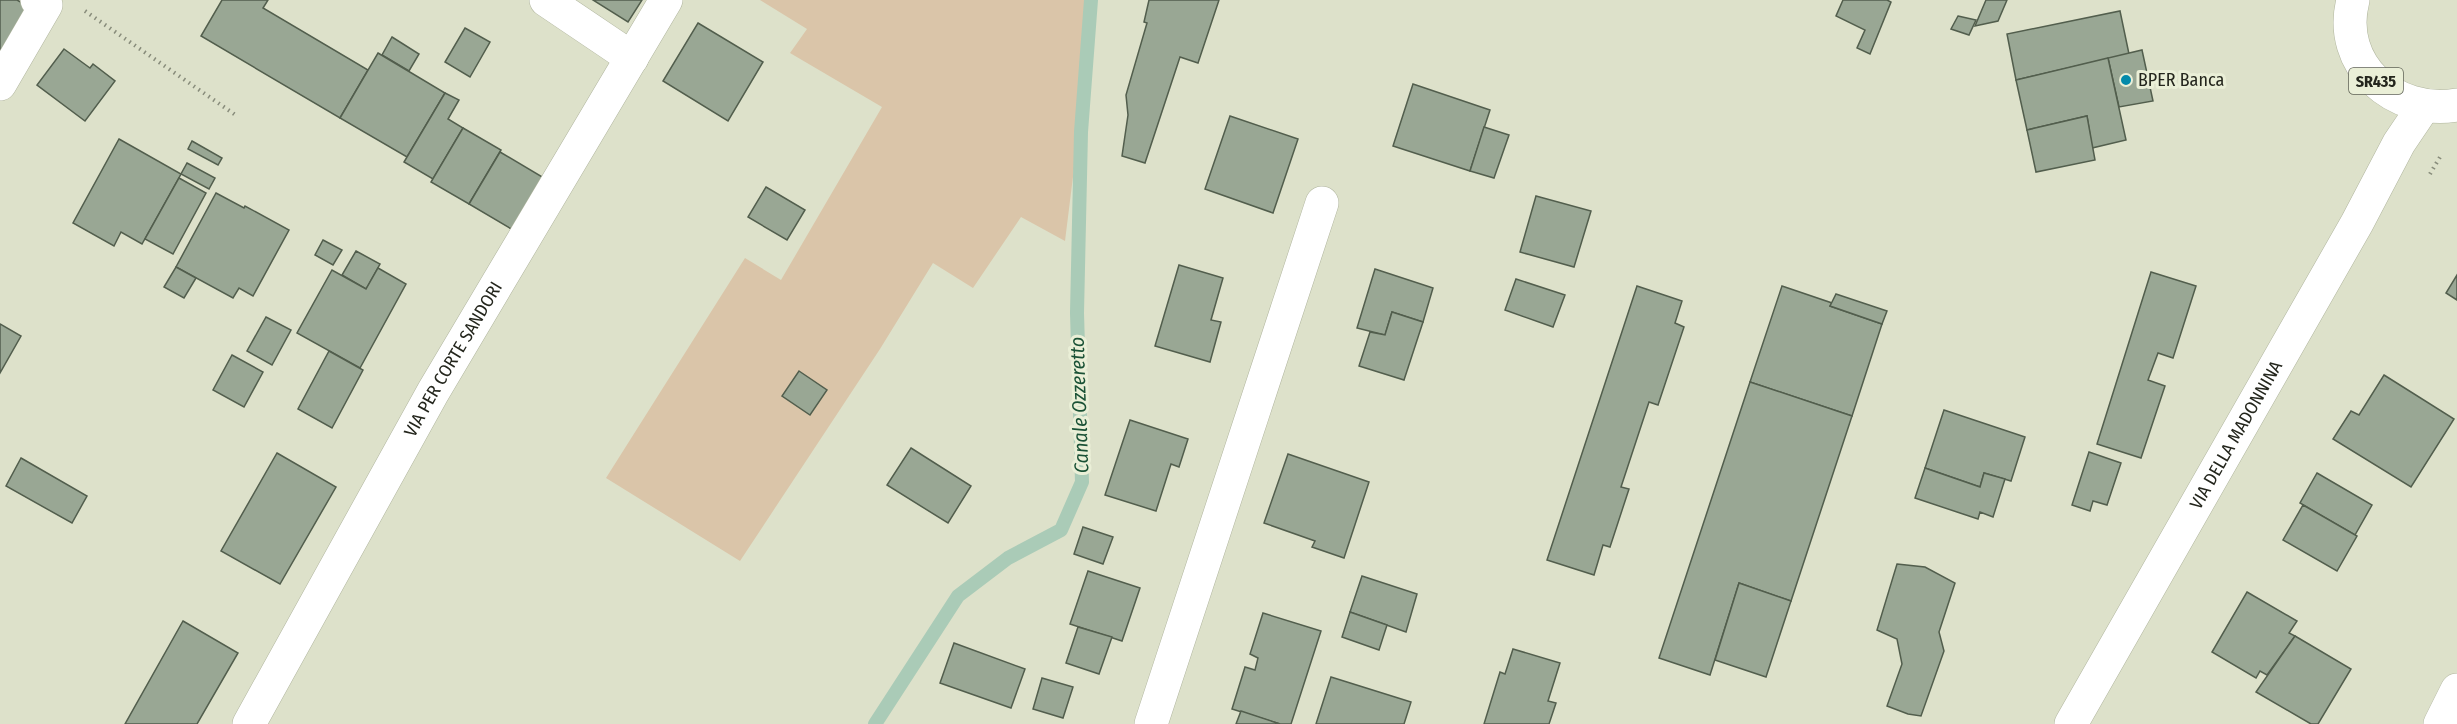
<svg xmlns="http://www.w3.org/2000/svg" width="2457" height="724" viewBox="0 0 2457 724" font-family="'Fira Sans Condensed',sans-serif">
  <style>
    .green { fill: #dac5a9 }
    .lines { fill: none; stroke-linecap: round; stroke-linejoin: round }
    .stream { stroke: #aacbb7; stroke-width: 14 }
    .building { fill: #99a794; stroke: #525e4d; stroke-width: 1.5 }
    .minor-casing { stroke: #b0b59e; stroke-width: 34 }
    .major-casing { stroke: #b0b59e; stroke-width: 34 }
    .path { stroke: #888c7b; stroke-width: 4; stroke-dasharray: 1.5 4.5; stroke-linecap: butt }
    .minor { stroke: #fff; stroke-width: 33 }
    .major { stroke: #fff; stroke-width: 33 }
    .poi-dot { fill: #038aaa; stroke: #eaefd7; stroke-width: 2 }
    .labels { text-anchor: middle; stroke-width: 6; stroke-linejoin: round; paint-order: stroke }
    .shield { fill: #eaefd7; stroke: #5f6255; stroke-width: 1.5 }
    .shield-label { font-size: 16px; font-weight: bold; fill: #24261d }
    .poi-label { font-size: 18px; fill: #24261d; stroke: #eaefd7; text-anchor: start }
    .street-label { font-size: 18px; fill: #24261d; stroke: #eaefd7 }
    .water-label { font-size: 20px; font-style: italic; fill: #195135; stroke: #eaefd7 }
  </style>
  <rect width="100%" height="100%" fill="#dde1ca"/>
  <path class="green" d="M 760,0 L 1095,0 L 1065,241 L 1021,217 L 973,288 L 933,263 L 880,349 L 740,561 L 606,478 L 745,258 L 781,280 L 882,107 L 790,53 L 807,29 Z"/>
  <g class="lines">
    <path class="stream" d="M 875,724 L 958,596 L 1008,558 L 1061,530 L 1082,482 L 1077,313 L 1081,132 L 1091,0"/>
  </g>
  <g class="building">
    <path d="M 0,0 L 17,0 L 28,6 L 0,55 Z"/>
    <path d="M 222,0 L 268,0 L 263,8 L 368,70 L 340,118 L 201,36 Z"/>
    <path d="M 593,0 L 642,0 L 628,22 Z"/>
    <path d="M 1149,0 L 1219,0 L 1198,63 L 1180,57 L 1145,163 L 1122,156 L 1128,115 L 1126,95 L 1147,23 L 1144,22 Z"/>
    <path d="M 1843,0 L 1887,0 L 1891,2 L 1870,54 L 1857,48 L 1865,30 L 1836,16 Z"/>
    <path d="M 1986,0 L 2007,0 L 1998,21 L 1975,26 Z"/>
    <path d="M 2120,11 L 2129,54 L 2016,80 L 2007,34 Z"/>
    <path d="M 1958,16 L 1976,20 L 1969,35 L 1951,29 Z"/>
    <path d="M 698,23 L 763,62 L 728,121 L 663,81 Z"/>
    <path d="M 465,28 L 490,42 L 470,77 L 445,62 Z"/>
    <path d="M 392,37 L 419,54 L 409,71 L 382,55 Z"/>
    <path d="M 64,49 L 90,68 L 93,64 L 115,81 L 85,121 L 37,85 Z"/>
    <path d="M 2142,50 L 2153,101 L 2119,107 L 2108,58 Z"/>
    <path d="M 378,53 L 445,93 L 407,157 L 340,118 Z"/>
    <path d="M 2108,58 L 2126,140 L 2092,148 L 2087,116 L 2027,130 L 2016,80 Z"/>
    <path d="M 1413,84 L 1490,110 L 1470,171 L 1393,146 Z"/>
    <path d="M 445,93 L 459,100 L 448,119 L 463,128 L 433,179 L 404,162 Z"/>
    <path d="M 1230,116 L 1298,139 L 1273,213 L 1205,189 Z"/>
    <path d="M 2087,116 L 2095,160 L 2036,172 L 2027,130 Z"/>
    <path d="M 1484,127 L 1509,135 L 1494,178 L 1470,171 Z"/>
    <path d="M 463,128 L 501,150 L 469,204 L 431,182 Z"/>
    <path d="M 119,139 L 181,174 L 142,244 L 121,232 L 114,246 L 73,223 Z"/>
    <path d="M 192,141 L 222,158 L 218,165 L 188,149 Z"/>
    <path d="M 500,152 L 544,178 L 513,230 L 469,204 Z"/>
    <path d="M 187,163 L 215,178 L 209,189 L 181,174 Z"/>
    <path d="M 179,178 L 206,193 L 173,254 L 145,239 Z"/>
    <path d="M 766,187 L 805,210 L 787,240 L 748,217 Z"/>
    <path d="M 216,193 L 244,208 L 245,206 L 289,230 L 253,296 L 239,288 L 233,298 L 176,267 Z"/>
    <path d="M 1536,196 L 1591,211 L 1574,267 L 1520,252 Z"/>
    <path d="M 323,240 L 342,250 L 333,265 L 315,255 Z"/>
    <path d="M 356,251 L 380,264 L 366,289 L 342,275 Z"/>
    <path d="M 1179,265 L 1223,278 L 1211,320 L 1221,322 L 1210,362 L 1155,346 Z"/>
    <path d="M 176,267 L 196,278 L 184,298 L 164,287 Z"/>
    <path d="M 378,268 L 406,284 L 360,368 L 297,333 L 332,270 L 366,289 Z"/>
    <path d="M 1375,269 L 1433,288 L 1423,322 L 1392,312 L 1385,335 L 1357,328 Z"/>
    <path d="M 2151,272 L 2196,286 L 2173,358 L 2158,353 L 2148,380 L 2165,386 L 2141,458 L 2097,444 Z"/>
    <path d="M 2457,275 L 2457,300 L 2446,293 Z"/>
    <path d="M 1516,279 L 1565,295 L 1553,327 L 1505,310 Z"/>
    <path d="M 1637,286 L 1682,301 L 1675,323 L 1684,327 L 1658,405 L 1649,402 L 1621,487 L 1629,489 L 1610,547 L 1603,545 L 1594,575 L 1547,560 Z"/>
    <path d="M 1782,286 L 1832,303 L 1830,306 L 1882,324 L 1852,416 L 1750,382 Z"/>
    <path d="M 1836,294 L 1887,311 L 1882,324 L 1830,306 Z"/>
    <path d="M 1392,312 L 1423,322 L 1404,380 L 1359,366 L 1370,332 L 1385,335 Z"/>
    <path d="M 266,317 L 291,330 L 272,365 L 247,351 Z"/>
    <path d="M 0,324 L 21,336 L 0,373 Z"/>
    <path d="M 329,351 L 363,370 L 332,428 L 298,409 Z"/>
    <path d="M 232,355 L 263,372 L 244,407 L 213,390 Z"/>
    <path d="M 799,371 L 827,390 L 810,415 L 782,396 Z"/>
    <path d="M 2384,375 L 2454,419 L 2411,487 L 2333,439 L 2351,411 L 2359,415 Z"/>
    <path d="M 1750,382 L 1852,416 L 1791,601 L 1739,583 L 1710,675 L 1659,658 Z"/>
    <path d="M 1944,410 L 2025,437 L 2011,481 L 1984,473 L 1980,487 L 1925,468 Z"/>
    <path d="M 1130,420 L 1188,439 L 1179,467 L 1171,464 L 1156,511 L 1105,495 Z"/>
    <path d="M 911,448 L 971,486 L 948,523 L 887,485 Z"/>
    <path d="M 2089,452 L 2121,463 L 2107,505 L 2093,501 L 2090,511 L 2072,505 Z"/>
    <path d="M 277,453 L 336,487 L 280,584 L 221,551 Z"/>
    <path d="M 1288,454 L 1369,482 L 1344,558 L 1312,547 L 1315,541 L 1264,523 Z"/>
    <path d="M 21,458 L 87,496 L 72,523 L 6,486 Z"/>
    <path d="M 1925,468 L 1980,487 L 1984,473 L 2005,479 L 1993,517 L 1980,512 L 1978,519 L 1915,498 Z"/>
    <path d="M 2317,473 L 2372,505 L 2355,535 L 2300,503 Z"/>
    <path d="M 2303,505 L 2357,536 L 2337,571 L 2283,540 Z"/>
    <path d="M 1083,527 L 1113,537 L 1103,564 L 1074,554 Z"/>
    <path d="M 1897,564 L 1925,567 L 1955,583 L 1939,632 L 1944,651 L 1921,716 L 1908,714 L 1887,706 L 1902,664 L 1897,639 L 1877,630 Z"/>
    <path d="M 1088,571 L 1140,588 L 1122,641 L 1070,624 Z"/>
    <path d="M 1362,576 L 1417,594 L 1406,632 L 1350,612 Z"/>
    <path d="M 1739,583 L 1791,601 L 1766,677 L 1715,660 Z"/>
    <path d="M 2247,592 L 2297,621 L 2289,633 L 2295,636 L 2267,675 L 2260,671 L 2256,678 L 2212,652 Z"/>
    <path d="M 1350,612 L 1387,625 L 1379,650 L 1342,637 Z"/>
    <path d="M 1263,613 L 1321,631 L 1291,724 L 1280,724 L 1232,709 L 1245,667 L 1255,670 L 1258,658 L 1250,654 Z"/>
    <path d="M 183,621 L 238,653 L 197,724 L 125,724 Z"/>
    <path d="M 1078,627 L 1112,637 L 1099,674 L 1066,663 Z"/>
    <path d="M 2295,636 L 2351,669 L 2318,724 L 2311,724 L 2256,692 Z"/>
    <path d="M 954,643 L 1025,669 L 1011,708 L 940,683 Z"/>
    <path d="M 1513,649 L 1560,663 L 1548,701 L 1556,703 L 1549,724 L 1484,724 L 1500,672 L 1505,674 Z"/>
    <path d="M 1331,677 L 1411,702 L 1404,724 L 1316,724 Z"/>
    <path d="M 1042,678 L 1073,687 L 1063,718 L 1033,709 Z"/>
    <path d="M 1241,711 L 1280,724 L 1236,724 Z"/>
  </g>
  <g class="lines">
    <g class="minor-casing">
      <g id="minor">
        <path d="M 546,0 L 632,58"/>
        <path d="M 0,84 L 46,5 L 37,0"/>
        <path id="s1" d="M 249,724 L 433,392 L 666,0"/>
        <path d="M 1151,724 L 1322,203"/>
        <path id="s2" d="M 2071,724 L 2357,223 L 2399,143 L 2424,106"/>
        <path d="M 2440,724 L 2457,690"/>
      </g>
    </g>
    <g class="major-casing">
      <path id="major" d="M 2353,0 C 2336,65 2395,116 2457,105"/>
    </g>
    <g class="path">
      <path d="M 85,11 L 237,116"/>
      <path d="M 2430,174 L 2440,157"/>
    </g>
    <use href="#minor" class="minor"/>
    <use href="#major" class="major"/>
  </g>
  <circle class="poi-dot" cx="2126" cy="80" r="6"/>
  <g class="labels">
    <rect class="shield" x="2349" y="68" width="54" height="26" rx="4.5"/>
    <g class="shield-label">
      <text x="2376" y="87">SR435</text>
    </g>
    <g class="poi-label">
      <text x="2138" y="86">BPER Banca</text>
    </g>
    <g class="street-label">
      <text dy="6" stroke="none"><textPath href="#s1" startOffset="418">VIA PER CORTE SANDORI</textPath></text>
      <text dy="6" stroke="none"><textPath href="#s2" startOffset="333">VIA DELLA MADONNINA</textPath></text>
    </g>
    <g class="water-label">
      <text transform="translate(1079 405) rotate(-92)" y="7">Canale Ozzeretto</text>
    </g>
  </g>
</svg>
